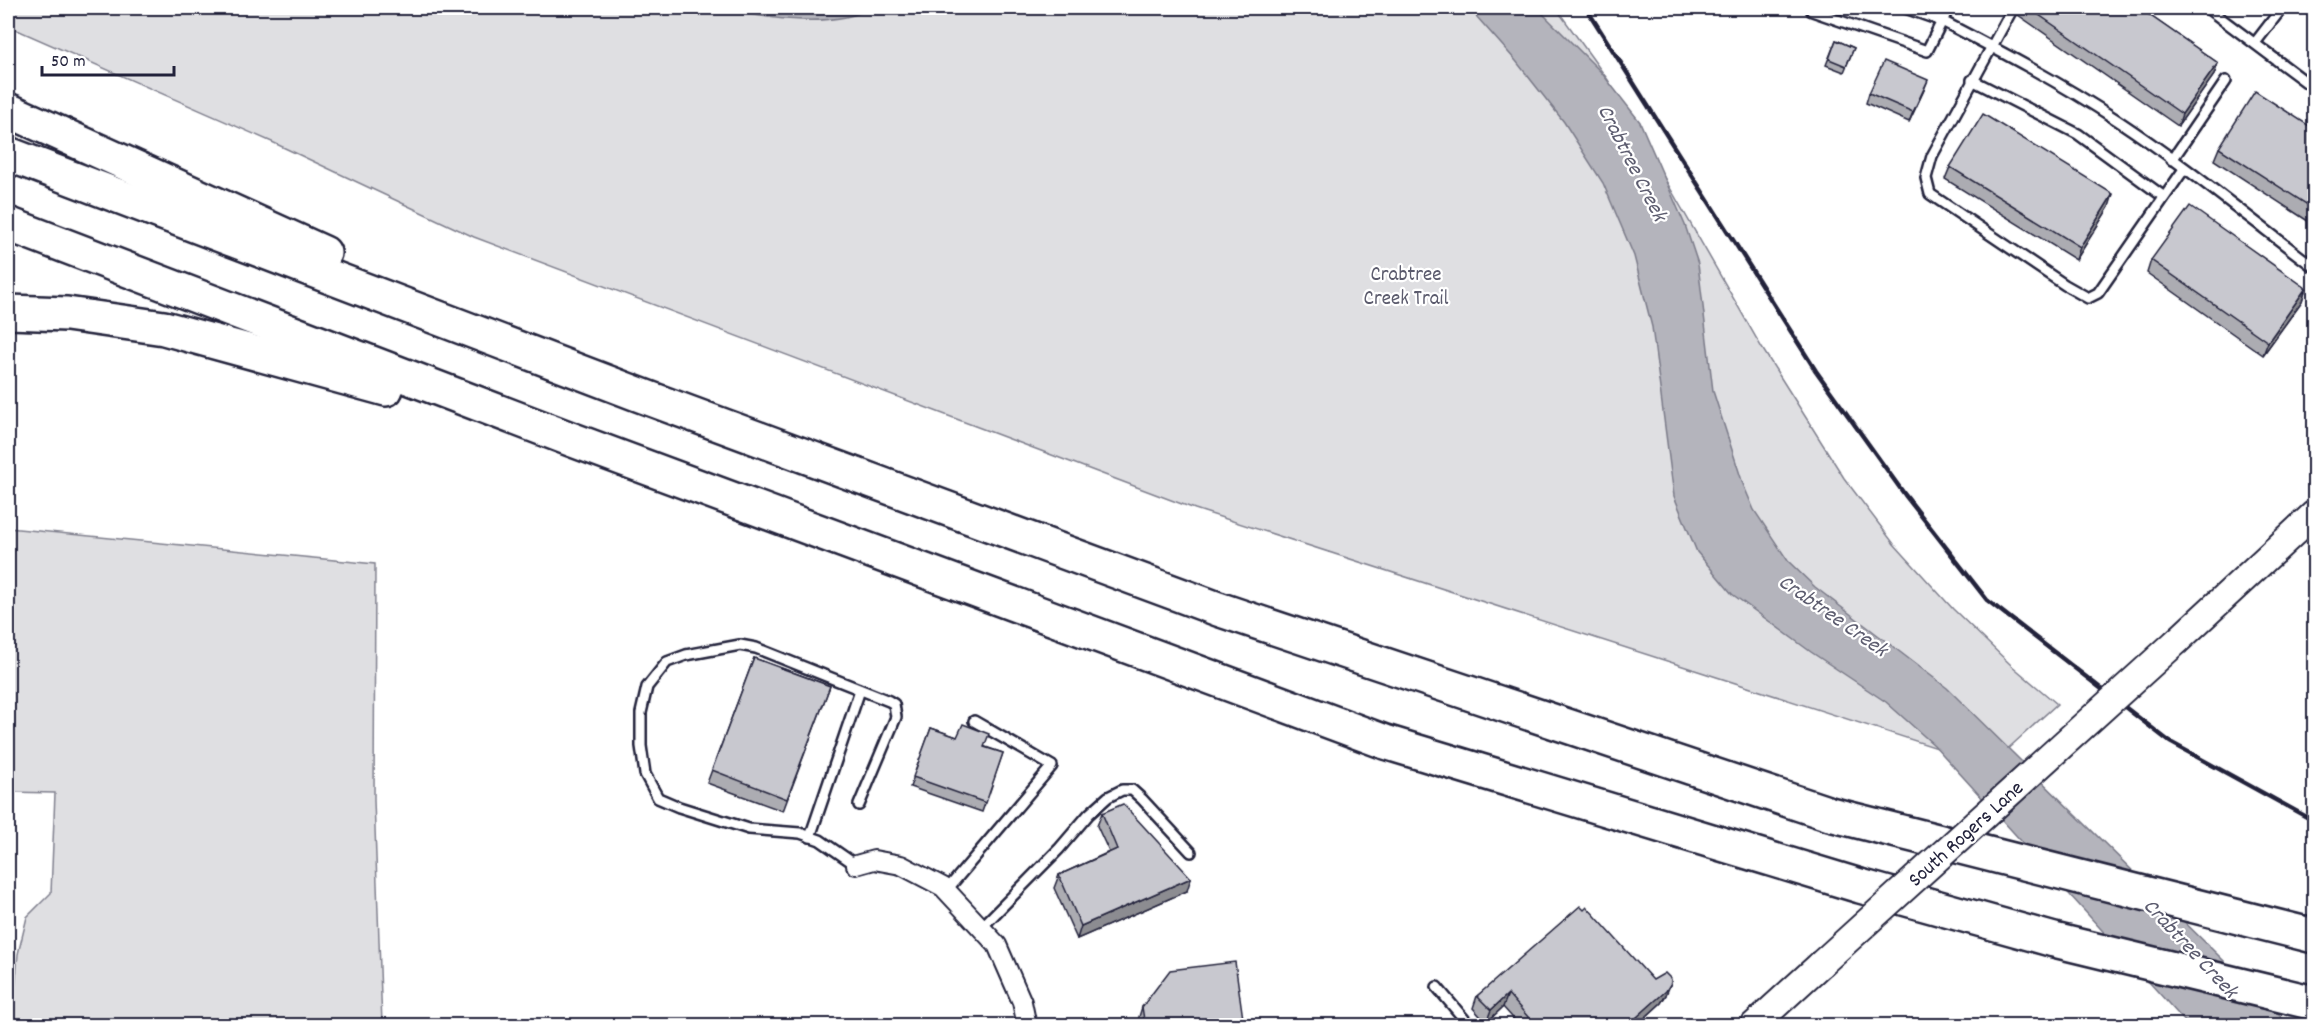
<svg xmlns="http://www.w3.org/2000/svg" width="2322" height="1033" viewBox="0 0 2322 1033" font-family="Dekko,sans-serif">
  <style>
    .green { fill: #dfdfe2; stroke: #80808e; stroke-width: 1.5 }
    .water { fill: #b4b4bc; stroke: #7a7a88; stroke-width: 1.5 }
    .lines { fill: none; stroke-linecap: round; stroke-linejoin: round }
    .lane-casing { stroke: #22223b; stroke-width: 14 }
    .street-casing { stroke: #22223b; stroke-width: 22 }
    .secondary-casing { stroke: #22223b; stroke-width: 30 }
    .highway-casing { stroke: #22223b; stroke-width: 38 }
    .lane { stroke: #fff; stroke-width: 9 }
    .street { stroke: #fff; stroke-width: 18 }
    .secondary { stroke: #fff; stroke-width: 26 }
    .highway { stroke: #fff; stroke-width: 33 }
    .rail { stroke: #22223b; stroke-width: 4.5 }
    .secondary-bridge-casing { stroke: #22223b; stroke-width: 30; stroke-linecap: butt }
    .secondary-bridge { stroke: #fff; stroke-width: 26 }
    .wall { fill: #acacb2; stroke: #22223b; stroke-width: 1.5 }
    .shaded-wall { fill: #8c8c91; stroke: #22223b; stroke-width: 1.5 }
    .building { fill: #c8c8cf; stroke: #22223b; stroke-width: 1.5 }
    .labels { text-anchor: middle; stroke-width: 4.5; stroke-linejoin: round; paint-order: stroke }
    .park-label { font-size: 21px; fill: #5b5b6d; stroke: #fff }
    .street-label { font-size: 21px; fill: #22223b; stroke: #fff }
    .water-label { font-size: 22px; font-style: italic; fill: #5c5c6f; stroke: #fff }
  </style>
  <rect width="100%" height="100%" fill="#fff"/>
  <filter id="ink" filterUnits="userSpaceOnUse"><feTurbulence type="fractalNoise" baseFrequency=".0167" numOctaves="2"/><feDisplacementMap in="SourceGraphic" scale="12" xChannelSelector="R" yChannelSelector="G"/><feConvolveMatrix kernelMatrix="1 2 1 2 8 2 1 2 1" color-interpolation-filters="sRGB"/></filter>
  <g filter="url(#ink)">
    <g class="green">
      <path d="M 8,8 L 1556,8 L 1608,80 L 1762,348 L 1844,478 L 1894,544 L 1953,609 L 2011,665 L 2057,704 L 1990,765 L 1195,509 L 474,237 L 272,142 L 8,26 Z"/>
      <path d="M 8,528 L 375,564 L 374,800 L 382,1025 L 12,1025 L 18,954 L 27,917 L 51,893 L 55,793 L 8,792 Z"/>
    </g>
    <g class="water">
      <path d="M 720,8 L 871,8 C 830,30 763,18 720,8 Z"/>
      <path d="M 1469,8 L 1537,8 L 1601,72 L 1640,122 L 1685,225 L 1698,264 L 1713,391 L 1743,484 L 1754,510 L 1788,561 L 1815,587 L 1947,688 L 2289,1025 L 2188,1025 L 1934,745 L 1886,702 L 1811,652 L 1732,594 L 1697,552 L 1674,496 L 1652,327 L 1634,256 L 1603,183 L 1564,122 L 1516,61 Z"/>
    </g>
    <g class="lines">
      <g class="lane-casing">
        <g id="lane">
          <path d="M 1812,8 L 1812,11 L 1927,51 L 1942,21 C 2002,52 2061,83 2117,120 C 2185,165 2249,218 2314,267"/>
          <path d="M 1905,8 L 1942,21 L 1949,8"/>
          <path d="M 2013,8 L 1932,156 L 1926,178 L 1930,194 L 2065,285 L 2088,298 L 2098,293 L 2184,169"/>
          <path d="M 2207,8 L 2314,88"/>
          <path d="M 2255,43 L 2282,8"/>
          <path d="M 1972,80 L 2078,134 L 2164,197"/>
          <path d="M 2172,160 L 2226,81"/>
          <path d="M 810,837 L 860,690"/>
          <path d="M 856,865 L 820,840 L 800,833 L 749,829 L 679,807 L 658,798 L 645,774 L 641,746 L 641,713 L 647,687 L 667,662 L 686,655 L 740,645 L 756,648 L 889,701 L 894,704 L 896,717 L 859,805"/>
          <path d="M 946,891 L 1052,766 L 974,721"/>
          <path d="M 981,928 L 1059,849 L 1089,814 L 1108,797 L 1122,790 L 1132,790 L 1142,799 L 1191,852"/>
          <path d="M 1437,987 L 1470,1026"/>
        </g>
      </g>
      <g class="street-casing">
        <path id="street" d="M 856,865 L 874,860 L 901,865 L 943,887 L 997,945 L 1022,1002 L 1027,1026"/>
      </g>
      <g class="secondary-casing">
        <g id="secondary">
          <path d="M 2177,641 L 2314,514"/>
          <path d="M 1753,1026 L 1821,964"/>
        </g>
      </g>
      <g class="highway-casing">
        <g id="highway">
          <path d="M 8,110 L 324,253"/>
          <path d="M 8,154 L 635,393 L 1218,609 L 1830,814 L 2314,936"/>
          <path d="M 8,224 L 573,440 L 1385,742 L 1860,886 L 2054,940 L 2314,1003"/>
          <path d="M 8,312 L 67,314 L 164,328 L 386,389"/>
        </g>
      </g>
      <use href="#lane" class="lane"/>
      <use href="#street" class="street"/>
      <use href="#secondary" class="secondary"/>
      <use href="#highway" class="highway"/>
      <path class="rail" d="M 1586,8 L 1816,371 L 1905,495 L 1987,600 L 2170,742 L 2314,821"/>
      <g class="secondary-bridge-casing">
        <path id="secondary-bridge" d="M 1821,964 L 2177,641"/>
      </g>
      <use href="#secondary-bridge" class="secondary-bridge"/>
    </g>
    <g class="wall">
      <path d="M 2020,8 L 2139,8 L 2218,63 L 2214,75 L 2178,126 L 2018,15 Z"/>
      <path d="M 1836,40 L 1854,48 L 1844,72 L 1826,65 Z"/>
      <path d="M 1924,90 L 1909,122 L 1866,103 L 1869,93 Z"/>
      <path d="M 2314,129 L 2314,225 L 2214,160 L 2219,148 Z"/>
      <path d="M 1950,167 L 2109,207 L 2076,260 L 1945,179 Z"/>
      <path d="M 2151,260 L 2306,288 L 2302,301 L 2263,355 L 2147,273 Z"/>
      <path d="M 754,658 L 830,686 L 783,811 L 707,783 Z"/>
      <path d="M 931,728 L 1003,753 L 982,812 L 910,787 Z"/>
      <path d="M 1102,813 L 1187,891 L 1077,939 L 1054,888 L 1059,875 L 1109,852 L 1097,826 Z"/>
      <path d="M 1584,910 L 1666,995 L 1661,1003 L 1636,1026 L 1520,1026 L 1503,1007 L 1486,1023 L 1473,1008 L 1477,996 Z"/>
      <path d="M 1142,1007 L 1244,1026 L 1139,1026 L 1138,1020 Z"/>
    </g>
    <g class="shaded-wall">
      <path d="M 2218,63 L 2214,75 L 2178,126 L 2182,114 Z"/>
      <path d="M 1928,80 L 1924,90 L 1909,122 L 1913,112 Z"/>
      <path d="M 2113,194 L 2109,207 L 2076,260 L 2080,247 Z"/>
      <path d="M 2306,288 L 2302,301 L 2263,355 L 2268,342 Z"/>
      <path d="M 1191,878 L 1187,891 L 1077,939 L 1081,926 Z"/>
      <path d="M 1671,983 L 1666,995 L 1661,1003 L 1636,1026 L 1627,1026 Z"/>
      <path d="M 1508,994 L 1503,1007 L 1486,1023 L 1491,1010 Z"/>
    </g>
    <g class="building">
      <path d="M 2029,8 L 2139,8 L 2218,63 L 2182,114 Z"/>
      <path d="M 1836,40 L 1854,48 L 1846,66 L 1829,59 Z"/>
      <path d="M 1884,61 L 1928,80 L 1913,112 L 1869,93 Z"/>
      <path d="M 2255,91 L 2314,129 L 2314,209 L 2219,148 Z"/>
      <path d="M 1983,114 L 2113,194 L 2080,247 L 1950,167 Z"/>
      <path d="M 2190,206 L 2306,288 L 2268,342 L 2151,260 Z"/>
      <path d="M 754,658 L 830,686 L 787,799 L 712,770 Z"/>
      <path d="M 963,724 L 989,734 L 984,747 L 1003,753 L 986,803 L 913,777 L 931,728 L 957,737 Z"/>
      <path d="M 1123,804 L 1191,878 L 1081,926 L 1059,875 L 1117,849 L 1102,813 Z"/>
      <path d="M 1580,906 L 1584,910 L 1587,907 L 1653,980 L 1665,973 L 1671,979 L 1671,983 L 1666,991 L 1627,1026 L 1536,1026 L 1508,994 L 1491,1010 L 1477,996 Z"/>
      <path d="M 1235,962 L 1244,1026 L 1145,1026 L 1142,1007 L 1170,970 Z"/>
    </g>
  </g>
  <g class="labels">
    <g class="park-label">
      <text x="1406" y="280">Crabtree<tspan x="1406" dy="24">Creek Trail</tspan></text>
    </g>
    <g class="street-label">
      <text transform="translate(1965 833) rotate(-42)" y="7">South Rogers Lane</text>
    </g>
    <g class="water-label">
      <text transform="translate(1634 162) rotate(63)" y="8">Crabtree Creek</text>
      <text transform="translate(1834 614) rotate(35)" y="8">Crabtree Creek</text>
      <text transform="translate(2192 947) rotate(47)" y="8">Crabtree Creek</text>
    </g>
  </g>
  <rect width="2322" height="1033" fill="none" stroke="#fff" stroke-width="30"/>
  <rect x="15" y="15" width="2292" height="1003" fill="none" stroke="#22223b" stroke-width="2" filter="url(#ink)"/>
  <path d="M42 66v9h132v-9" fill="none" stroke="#22223b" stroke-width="3"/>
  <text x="51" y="66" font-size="18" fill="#22223b" stroke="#ffffff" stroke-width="4.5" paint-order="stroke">50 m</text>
</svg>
